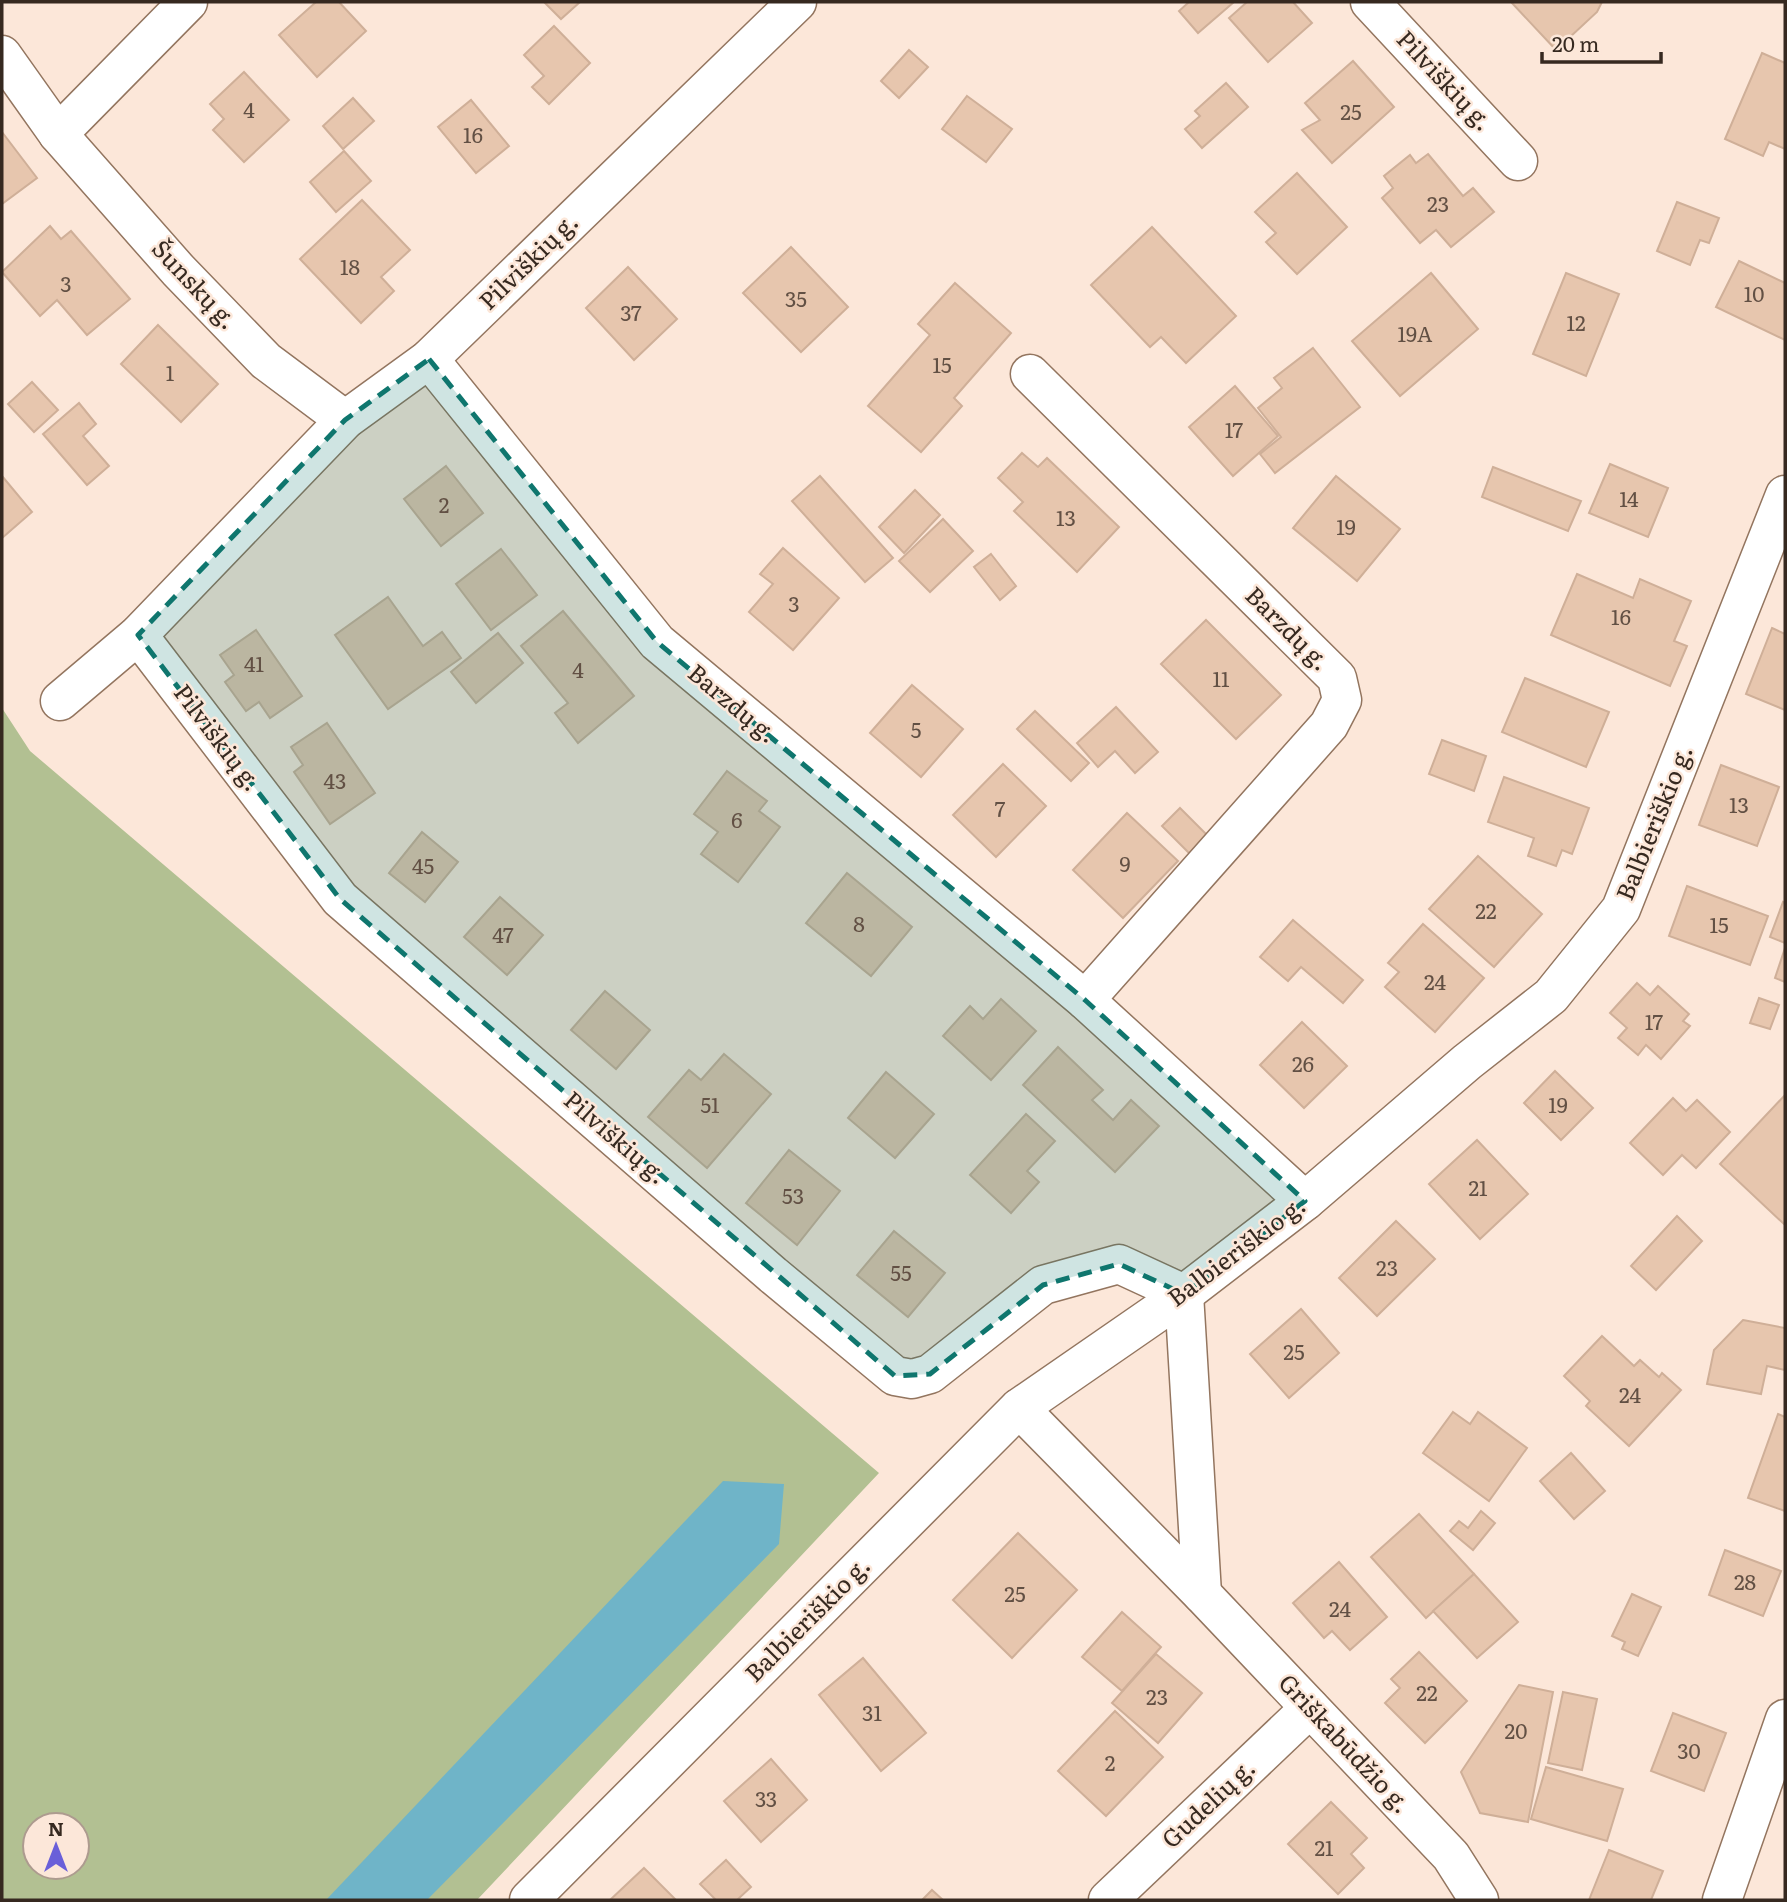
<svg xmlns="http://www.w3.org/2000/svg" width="1787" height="1902" viewBox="0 0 1787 1902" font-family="Literata,serif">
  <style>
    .green { fill: #b2c092; fill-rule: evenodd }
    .water { fill: #6fb4c8 }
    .building { fill: #e7c6ae; stroke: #cfaf98; stroke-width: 2 }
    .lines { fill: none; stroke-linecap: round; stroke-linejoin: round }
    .street-casing { stroke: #93755f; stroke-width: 41 }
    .street { stroke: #fff; stroke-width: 38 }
    .marked { fill: #0f766e; fill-opacity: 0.2; stroke: #0f766e; stroke-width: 5; stroke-dasharray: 14 9; stroke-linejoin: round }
    .labels { text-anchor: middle; stroke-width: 5; stroke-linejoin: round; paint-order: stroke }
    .number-label { font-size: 21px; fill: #625044 }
    .street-label { font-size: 24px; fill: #362920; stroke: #fce7d9 }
  </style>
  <rect width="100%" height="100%" fill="#fce7d9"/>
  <path class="green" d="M 2,708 L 30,751 L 879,1473 L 477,1900 L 2,1900 ZM 35,1825 L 77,1825 L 77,1867 L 35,1867 Z"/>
  <path class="water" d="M 723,1481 L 784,1484 L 779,1544 L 427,1900 L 326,1900 Z"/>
  <g class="building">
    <path d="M 316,2 L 339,2 L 366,31 L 317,77 L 279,35 Z"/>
    <path d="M 544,2 L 580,2 L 561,19 Z"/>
    <path d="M 1189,2 L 1234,2 L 1198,33 L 1179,11 Z"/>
    <path d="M 1247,2 L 1293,2 L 1312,23 L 1268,62 L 1229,18 Z"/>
    <path d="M 1511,2 L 1602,2 L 1597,12 L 1556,50 Z"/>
    <path d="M 554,26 L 590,63 L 549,104 L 532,87 L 544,76 L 524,55 Z"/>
    <path d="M 909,50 L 928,67 L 899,98 L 881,81 Z"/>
    <path d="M 1762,53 L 1785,63 L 1785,149 L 1769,142 L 1763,156 L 1725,139 Z"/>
    <path d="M 1353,61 L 1394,107 L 1332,163 L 1302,130 L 1320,120 L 1305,103 Z"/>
    <path d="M 244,72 L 289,120 L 244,162 L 213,130 L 224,119 L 210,104 Z"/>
    <path d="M 1226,83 L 1248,107 L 1202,148 L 1185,129 L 1200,116 L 1195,111 Z"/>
    <path d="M 967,96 L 1012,129 L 986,162 L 942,129 Z"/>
    <path d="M 353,98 L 374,121 L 343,149 L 323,126 Z"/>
    <path d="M 471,100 L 509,146 L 476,173 L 438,127 Z"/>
    <path d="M 2,132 L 37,178 L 2,204 Z"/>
    <path d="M 344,151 L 371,181 L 336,212 L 310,182 Z"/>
    <path d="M 1428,154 L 1463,196 L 1473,188 L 1494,212 L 1451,247 L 1436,230 L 1420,243 L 1382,198 L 1393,188 L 1384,176 L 1410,155 L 1416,163 Z"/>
    <path d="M 1297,173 L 1347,227 L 1297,274 L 1266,242 L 1276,233 L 1255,212 Z"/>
    <path d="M 362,200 L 410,250 L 381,277 L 394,291 L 361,323 L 300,259 Z"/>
    <path d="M 1677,202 L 1719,218 L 1709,243 L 1700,240 L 1690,265 L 1657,251 Z"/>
    <path d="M 50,226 L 61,239 L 71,231 L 130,299 L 87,335 L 57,300 L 40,316 L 2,272 Z"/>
    <path d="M 1152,227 L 1236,316 L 1186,363 L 1161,337 L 1150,347 L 1091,285 Z"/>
    <path d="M 791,247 L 848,307 L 801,352 L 743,293 Z"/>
    <path d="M 1739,261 L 1785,283 L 1785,340 L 1716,307 Z"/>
    <path d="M 628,267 L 677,319 L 634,360 L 586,308 Z"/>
    <path d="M 1431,273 L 1478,329 L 1400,396 L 1352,341 Z"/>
    <path d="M 1566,273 L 1619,294 L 1586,376 L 1533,354 Z"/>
    <path d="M 955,283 L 1011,333 L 954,398 L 962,406 L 921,452 L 868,406 L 930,335 L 918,324 Z"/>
    <path d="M 158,325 L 218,384 L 181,422 L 121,364 Z"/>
    <path d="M 1313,348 L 1360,407 L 1275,473 L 1260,454 L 1281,437 L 1258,408 L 1282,388 L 1274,378 Z"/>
    <path d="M 32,382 L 58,410 L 34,432 L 8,404 Z"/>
    <path d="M 1235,386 L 1278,436 L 1233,476 L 1189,427 Z"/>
    <path d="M 79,403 L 96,424 L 83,436 L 109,466 L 87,485 L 43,434 Z"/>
    <path d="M 1022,453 L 1038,467 L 1047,458 L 1119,527 L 1077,572 L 1014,511 L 1023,502 L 998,478 Z"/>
    <path d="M 1610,464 L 1668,488 L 1648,537 L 1589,513 Z"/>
    <path d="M 446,466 L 483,513 L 441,546 L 404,499 Z"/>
    <path d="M 1493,467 L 1581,501 L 1568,531 L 1482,497 Z"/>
    <path d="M 2,476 L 32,512 L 2,538 Z"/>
    <path d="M 820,476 L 893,558 L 865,582 L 792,501 Z"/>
    <path d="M 1336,476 L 1400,529 L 1357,581 L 1293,528 Z"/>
    <path d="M 915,490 L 940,515 L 904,553 L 879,527 Z"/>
    <path d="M 943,519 L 973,551 L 930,592 L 899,561 Z"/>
    <path d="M 783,548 L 839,598 L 793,650 L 749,612 L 773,584 L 760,574 Z"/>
    <path d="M 501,549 L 537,595 L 491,630 L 456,584 Z"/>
    <path d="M 991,554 L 1016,586 L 1000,600 L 974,567 Z"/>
    <path d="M 1577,574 L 1633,598 L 1640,579 L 1691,601 L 1674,641 L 1687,646 L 1670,686 L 1551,635 Z"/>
    <path d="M 388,597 L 423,646 L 442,632 L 461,658 L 388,709 L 335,635 Z"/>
    <path d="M 563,611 L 634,696 L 578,743 L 555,713 L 568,703 L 521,646 Z"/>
    <path d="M 1206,620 L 1281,695 L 1236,739 L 1161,664 Z"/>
    <path d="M 1772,628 L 1785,634 L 1785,710 L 1746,694 Z"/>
    <path d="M 256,630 L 302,696 L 270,718 L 259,702 L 246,711 L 225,682 L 234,675 L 220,655 Z"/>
    <path d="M 498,633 L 523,663 L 476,703 L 451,672 Z"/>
    <path d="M 1525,678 L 1609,712 L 1586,767 L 1502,732 Z"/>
    <path d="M 912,685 L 963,729 L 921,777 L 870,733 Z"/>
    <path d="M 1116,707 L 1158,752 L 1135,773 L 1115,751 L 1098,767 L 1077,743 Z"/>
    <path d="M 1035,711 L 1089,763 L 1071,781 L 1017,729 Z"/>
    <path d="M 327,723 L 375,793 L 330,824 L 294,772 L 303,765 L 291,747 Z"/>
    <path d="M 1442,740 L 1486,756 L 1474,791 L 1429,774 Z"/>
    <path d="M 1003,764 L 1046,806 L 996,857 L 953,815 Z"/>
    <path d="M 1721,765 L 1779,787 L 1757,846 L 1699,825 Z"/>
    <path d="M 727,771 L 767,801 L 759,811 L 780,827 L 738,882 L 701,854 L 718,832 L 694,814 Z"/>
    <path d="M 1504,777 L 1589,808 L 1572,854 L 1562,850 L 1556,866 L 1528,856 L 1534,838 L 1488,822 Z"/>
    <path d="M 1180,808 L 1210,838 L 1192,856 L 1162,826 Z"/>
    <path d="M 1127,813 L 1178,861 L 1123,918 L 1073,870 Z"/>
    <path d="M 422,832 L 458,862 L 425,902 L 389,873 Z"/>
    <path d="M 1478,856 L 1542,914 L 1494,967 L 1429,909 Z"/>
    <path d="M 847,873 L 912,927 L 871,976 L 806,923 Z"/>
    <path d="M 1687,886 L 1768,916 L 1750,965 L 1669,936 Z"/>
    <path d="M 500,897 L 543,935 L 507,975 L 464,937 Z"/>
    <path d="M 1783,902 L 1785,903 L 1785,943 L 1770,937 Z"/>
    <path d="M 1293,920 L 1363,980 L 1343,1003 L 1301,967 L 1288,981 L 1260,957 Z"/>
    <path d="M 1423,924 L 1484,978 L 1435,1032 L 1385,987 L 1399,972 L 1388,963 Z"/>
    <path d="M 1785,948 L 1785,982 L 1775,978 Z"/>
    <path d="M 1637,983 L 1650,995 L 1658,986 L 1689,1014 L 1683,1021 L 1690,1026 L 1661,1059 L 1646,1045 L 1638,1055 L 1618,1038 L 1627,1028 L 1610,1013 Z"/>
    <path d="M 605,991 L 650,1030 L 616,1069 L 571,1030 Z"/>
    <path d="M 1759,998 L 1779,1005 L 1770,1029 L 1750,1023 Z"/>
    <path d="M 1001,999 L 1036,1031 L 991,1080 L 943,1036 L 970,1006 L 983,1019 Z"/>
    <path d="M 1302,1022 L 1347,1066 L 1304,1108 L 1260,1065 Z"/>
    <path d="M 1058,1047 L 1103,1090 L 1092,1100 L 1113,1120 L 1131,1100 L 1159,1126 L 1115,1172 L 1023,1085 Z"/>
    <path d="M 724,1054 L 771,1094 L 707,1168 L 648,1117 L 689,1070 L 701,1080 Z"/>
    <path d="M 1555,1071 L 1593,1108 L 1561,1140 L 1524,1103 Z"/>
    <path d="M 886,1072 L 934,1114 L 895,1158 L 848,1118 Z"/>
    <path d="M 1785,1095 L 1785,1225 L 1720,1164 Z"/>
    <path d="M 1673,1098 L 1686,1111 L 1697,1100 L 1730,1132 L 1696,1168 L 1682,1155 L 1663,1175 L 1630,1143 Z"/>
    <path d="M 1026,1114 L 1055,1141 L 1027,1171 L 1039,1182 L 1011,1213 L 970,1175 Z"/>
    <path d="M 1477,1140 L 1528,1194 L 1480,1239 L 1429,1184 Z"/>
    <path d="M 789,1150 L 840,1191 L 797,1245 L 746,1203 Z"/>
    <path d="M 1677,1216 L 1702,1241 L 1656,1290 L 1631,1266 Z"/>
    <path d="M 1396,1221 L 1435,1259 L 1377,1316 L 1339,1278 Z"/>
    <path d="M 894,1231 L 945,1273 L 908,1317 L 857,1275 Z"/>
    <path d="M 1301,1309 L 1339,1353 L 1289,1398 L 1250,1354 Z"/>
    <path d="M 1743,1320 L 1785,1328 L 1785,1370 L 1767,1366 L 1761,1394 L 1707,1384 L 1714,1350 Z"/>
    <path d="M 1602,1336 L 1634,1366 L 1640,1360 L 1659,1377 L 1662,1373 L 1681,1390 L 1629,1446 L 1586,1406 L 1590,1401 L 1564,1376 Z"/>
    <path d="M 1453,1412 L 1470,1424 L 1478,1412 L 1527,1448 L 1489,1501 L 1423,1453 Z"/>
    <path d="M 1778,1414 L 1785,1417 L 1785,1511 L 1748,1498 Z"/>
    <path d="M 1571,1453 L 1605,1491 L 1574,1519 L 1540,1481 Z"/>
    <path d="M 1481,1511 L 1495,1523 L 1473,1550 L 1450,1531 L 1459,1521 L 1468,1528 Z"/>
    <path d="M 1419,1514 L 1474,1574 L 1426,1618 L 1371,1557 Z"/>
    <path d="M 1018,1533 L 1077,1590 L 1012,1658 L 953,1600 Z"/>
    <path d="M 1725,1550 L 1781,1571 L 1763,1616 L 1709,1595 Z"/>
    <path d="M 1339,1562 L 1387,1617 L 1350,1650 L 1332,1631 L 1324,1638 L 1293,1603 Z"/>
    <path d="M 1474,1574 L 1518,1622 L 1477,1658 L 1433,1611 Z"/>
    <path d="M 1632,1594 L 1661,1607 L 1638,1656 L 1622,1649 L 1625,1642 L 1612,1636 Z"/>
    <path d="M 1122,1612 L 1161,1647 L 1122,1691 L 1082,1657 Z"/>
    <path d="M 1419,1652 L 1467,1701 L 1425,1743 L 1385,1703 L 1400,1688 L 1391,1679 Z"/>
    <path d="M 1156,1654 L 1202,1693 L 1158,1743 L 1112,1703 Z"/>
    <path d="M 863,1658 L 926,1733 L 881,1771 L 819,1695 Z"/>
    <path d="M 1519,1685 L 1553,1692 L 1528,1822 L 1480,1813 L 1461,1772 Z"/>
    <path d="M 1563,1692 L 1597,1699 L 1582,1770 L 1548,1763 Z"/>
    <path d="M 1115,1711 L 1163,1757 L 1106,1816 L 1058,1771 Z"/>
    <path d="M 1673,1713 L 1726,1733 L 1704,1791 L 1651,1771 Z"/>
    <path d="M 771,1759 L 807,1800 L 761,1842 L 724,1801 Z"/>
    <path d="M 1546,1767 L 1623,1789 L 1607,1841 L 1531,1819 Z"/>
    <path d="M 1331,1802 L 1367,1838 L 1351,1854 L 1364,1868 L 1338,1894 L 1288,1844 Z"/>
    <path d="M 1609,1850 L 1663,1871 L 1651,1900 L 1589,1900 Z"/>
    <path d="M 726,1860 L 751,1887 L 737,1900 L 716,1900 L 700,1884 Z"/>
    <path d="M 644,1868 L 676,1900 L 610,1900 Z"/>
    <path d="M 932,1890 L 943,1900 L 922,1900 Z"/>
  </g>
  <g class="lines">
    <g class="street-casing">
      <g id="street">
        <path d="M 1370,2 L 1518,161"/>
        <path d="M 2,55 L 58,134 L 178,270 L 266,361 L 345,420"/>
        <path d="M 58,134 L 188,2"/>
        <path d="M 429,359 L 657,642 L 1085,1000 L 1305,1201"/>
        <path d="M 1030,374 L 1337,678 L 1342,700 L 1329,725 L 1085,1000"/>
        <path d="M 138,635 L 340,899 L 773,1275 L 895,1376 L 912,1379 L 930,1374 L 1043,1285 L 1119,1264 L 1184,1294 L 1202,1594"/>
        <path d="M 60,701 L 138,635 L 345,420 L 429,359 L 797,2"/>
        <path d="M 1019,1408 L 1202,1594 L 1451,1856 L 1479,1900"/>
        <path d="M 529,1900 L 1019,1408 L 1184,1294 L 1305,1201 L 1467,1062 L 1551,996 L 1621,909 L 1785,495"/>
        <path d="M 1108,1900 L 1310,1708"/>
        <path d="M 1722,1900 L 1785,1719"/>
      </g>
    </g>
    <use href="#street" class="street"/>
  </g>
  <path class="marked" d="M 429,359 L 657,642 L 1085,1000 L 1305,1201 L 1184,1294 L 1119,1264 L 1043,1285 L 930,1374 L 895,1376 L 340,899 L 138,635 L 345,420 Z"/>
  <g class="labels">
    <g class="number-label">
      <text x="249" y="118">4</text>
      <text x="1351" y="120">25</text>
      <text x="473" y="143">16</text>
      <text x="1438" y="212">23</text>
      <text x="350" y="275">18</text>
      <text x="66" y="292">3</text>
      <text x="1754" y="302">10</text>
      <text x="796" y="307">35</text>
      <text x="631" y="321">37</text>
      <text x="1576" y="331">12</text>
      <text x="1415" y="342">19A</text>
      <text x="942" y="373">15</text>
      <text x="170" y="381">1</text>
      <text x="1234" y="438">17</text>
      <text x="1629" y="507">14</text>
      <text x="444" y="513">2</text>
      <text x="1066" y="526">13</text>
      <text x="1346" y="535">19</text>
      <text x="794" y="612">3</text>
      <text x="1621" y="625">16</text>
      <text x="254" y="672">41</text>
      <text x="578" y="678">4</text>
      <text x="1221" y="687">11</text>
      <text x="916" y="738">5</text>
      <text x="335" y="789">43</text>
      <text x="1739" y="813">13</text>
      <text x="1000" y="817">7</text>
      <text x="737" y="828">6</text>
      <text x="1125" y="872">9</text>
      <text x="423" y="874">45</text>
      <text x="1486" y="919">22</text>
      <text x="859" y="932">8</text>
      <text x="1719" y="933">15</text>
      <text x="503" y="943">47</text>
      <text x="1435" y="990">24</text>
      <text x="1654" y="1030">17</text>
      <text x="1303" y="1072">26</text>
      <text x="710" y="1113">51</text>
      <text x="1558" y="1113">19</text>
      <text x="1478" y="1196">21</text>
      <text x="793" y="1204">53</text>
      <text x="1387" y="1276">23</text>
      <text x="901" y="1281">55</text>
      <text x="1294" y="1360">25</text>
      <text x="1630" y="1403">24</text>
      <text x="1745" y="1590">28</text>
      <text x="1015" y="1602">25</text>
      <text x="1340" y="1617">24</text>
      <text x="1427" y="1701">22</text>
      <text x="1157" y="1705">23</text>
      <text x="872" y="1721">31</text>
      <text x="1516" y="1739">20</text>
      <text x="1689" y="1759">30</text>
      <text x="1110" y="1771">2</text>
      <text x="766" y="1807">33</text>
      <text x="1324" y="1856">21</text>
    </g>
    <g class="street-label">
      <text transform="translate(1444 81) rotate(47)" y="8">Pilviškių g.</text>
      <text transform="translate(529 262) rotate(-44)" y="8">Pilviškių g.</text>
      <text transform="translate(194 285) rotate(47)" y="8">Šunskų g.</text>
      <text transform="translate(1287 629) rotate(45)" y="8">Barzdų g.</text>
      <text transform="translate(732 704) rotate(40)" y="8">Barzdų g.</text>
      <text transform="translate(217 738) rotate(53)" y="8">Pilviškių g.</text>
      <text transform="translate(1655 823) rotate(-68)" y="8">Balbieriškio g.</text>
      <text transform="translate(615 1138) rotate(41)" y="8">Pilviškių g.</text>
      <text transform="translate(1237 1252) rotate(-37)" y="8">Balbieriškio g.</text>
      <text transform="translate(808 1620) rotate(-45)" y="8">Balbieriškio g.</text>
      <text transform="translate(1344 1744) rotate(47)" y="8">Griškabūdžio g.</text>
      <text transform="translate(1209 1804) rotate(-43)" y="8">Gudelių g.</text>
    </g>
  </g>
  <rect width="1787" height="1902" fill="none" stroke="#362920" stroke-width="7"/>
  <g transform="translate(56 1846)"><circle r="33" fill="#fce7d9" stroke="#ad9b8f" stroke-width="2"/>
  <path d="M0-5L12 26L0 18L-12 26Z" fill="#6a5fd9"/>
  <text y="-10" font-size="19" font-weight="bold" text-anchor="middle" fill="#362920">N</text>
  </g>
  <path d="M1542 52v10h119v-10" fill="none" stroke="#362920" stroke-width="3.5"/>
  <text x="1552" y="52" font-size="21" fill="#362920" stroke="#fce7d9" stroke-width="5" paint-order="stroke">20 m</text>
</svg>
